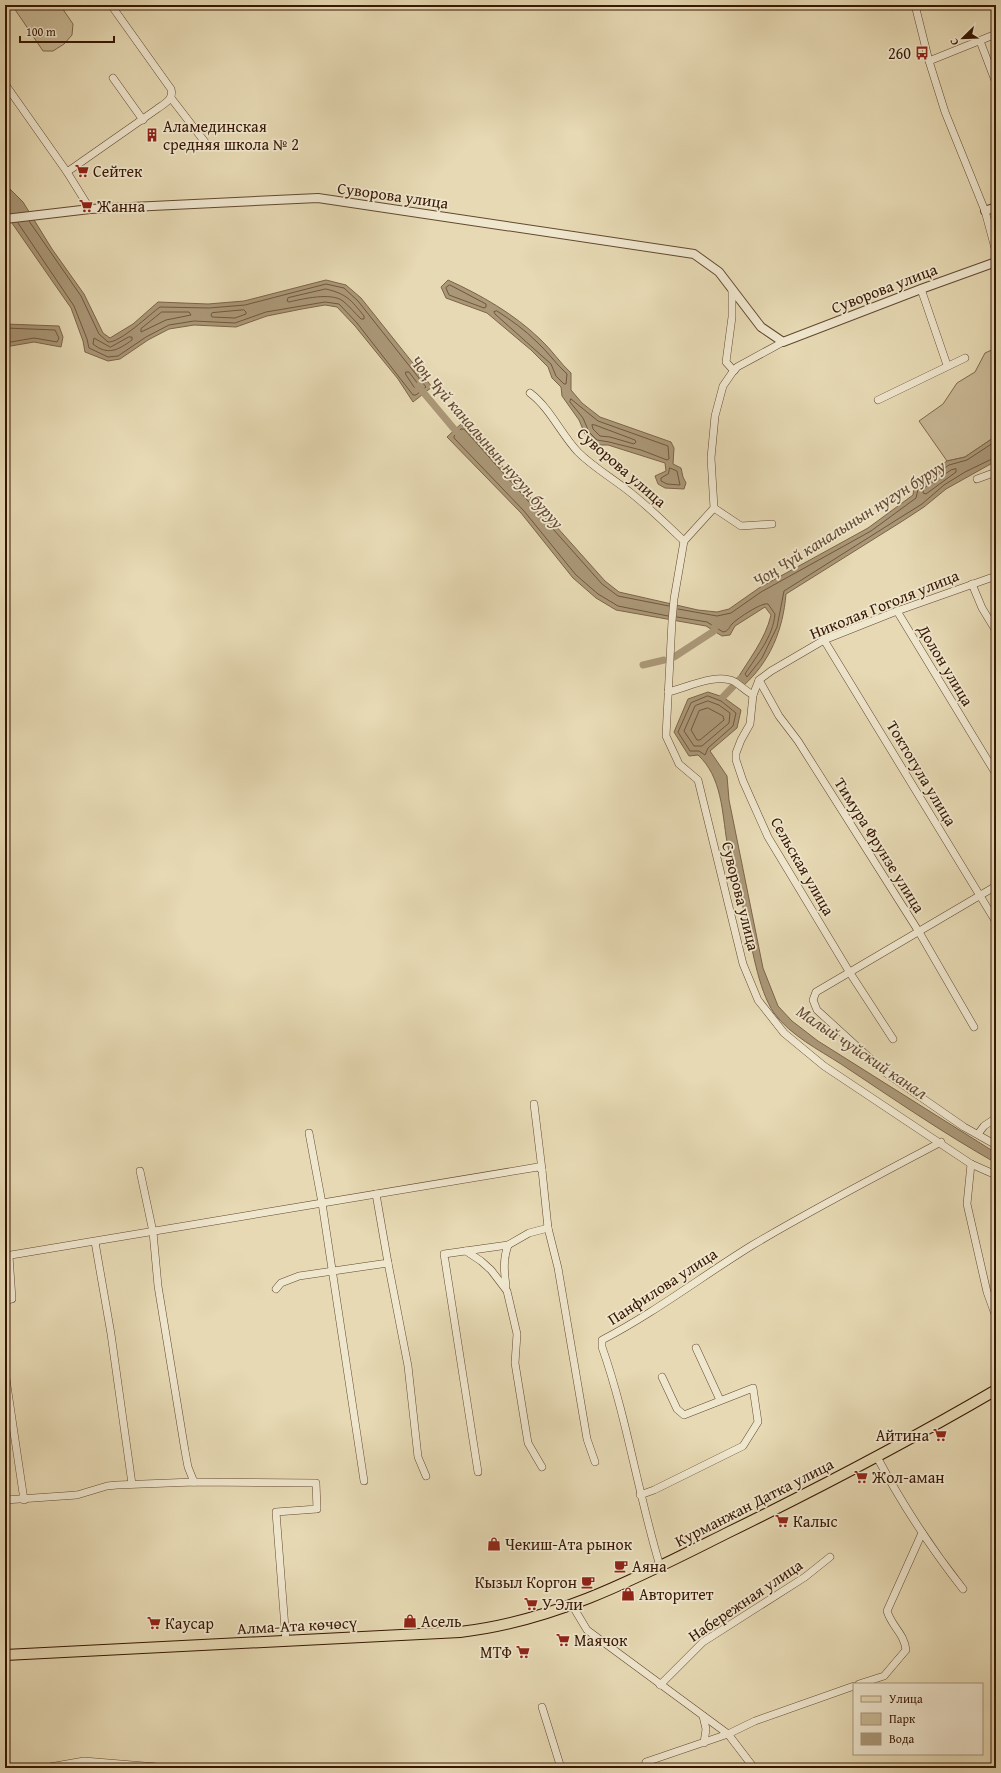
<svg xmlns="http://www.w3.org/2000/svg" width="1001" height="1773" viewBox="0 0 1001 1773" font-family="'Gentium Book Plus',serif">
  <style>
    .green { fill: #c8b895; stroke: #80684c }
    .water { fill: #aa9777; stroke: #7c6448 }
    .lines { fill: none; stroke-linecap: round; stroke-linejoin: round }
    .shore { stroke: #70573c; stroke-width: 1 }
    .canal { stroke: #aa9777; stroke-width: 7 }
    .minor-casing { stroke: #63482e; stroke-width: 8 }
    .tertiary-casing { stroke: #63482e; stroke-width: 10 }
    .primary-casing { stroke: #371702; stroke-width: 12 }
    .minor { stroke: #efe6ce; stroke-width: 7 }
    .tertiary { stroke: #efe6ce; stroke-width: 8 }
    .primary { stroke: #e6d9b3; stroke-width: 10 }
    .labels { text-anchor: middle; stroke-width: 3.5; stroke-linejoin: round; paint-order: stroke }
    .poi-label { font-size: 16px; fill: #371702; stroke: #efe6ce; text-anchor: start }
    .street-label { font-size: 16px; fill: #371702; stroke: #efe6ce }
    .water-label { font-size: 17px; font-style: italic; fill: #654a31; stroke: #efe6ce }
  </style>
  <rect width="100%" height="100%" fill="#e6d9b3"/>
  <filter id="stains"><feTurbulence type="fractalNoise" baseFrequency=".005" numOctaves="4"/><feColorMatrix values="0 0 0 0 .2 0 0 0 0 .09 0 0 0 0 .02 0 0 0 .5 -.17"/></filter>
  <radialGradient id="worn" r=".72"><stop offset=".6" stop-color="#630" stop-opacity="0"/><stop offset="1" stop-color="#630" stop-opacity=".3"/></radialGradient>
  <g class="green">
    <path d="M 12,5 L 60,5 L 73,24 L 72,35 L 64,44 L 53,51 L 43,51 Z"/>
    <path d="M 996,348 L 996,436 L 965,457 L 947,461 L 919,421 L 943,404 L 957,383 L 975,372 L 985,353 Z"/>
  </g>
  <g class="water">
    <path d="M 5,184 L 23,202 L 52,249 L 84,294 L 103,333 L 110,338 L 133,324 L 158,302 L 208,304 L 244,301 L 326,280 L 346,285 L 361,298 L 432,387 L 413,402 L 398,379 L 355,326 L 337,307 L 325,305 L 302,309 L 267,316 L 236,327 L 194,325 L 169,329 L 148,340 L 120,359 L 108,361 L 85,352 L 83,341 L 71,308 L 5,213 Z"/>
    <path d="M 448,280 C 481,295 514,314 540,339 C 552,350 560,363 571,373 L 571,390 L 582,403 L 600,417 L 671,442 L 674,448 L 673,464 L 681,468 L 683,477 L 686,483 L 684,489 L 665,488 L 658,484 L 655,476 L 666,471 L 665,463 L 608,445 L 596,445 L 585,434 L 579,420 L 562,396 L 561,387 L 552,378 L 548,367 L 531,350 L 487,313 L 446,298 L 441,287 Z"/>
    <path d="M 5,324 L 59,326 L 63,337 L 61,347 L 34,342 L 5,347 Z"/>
    <path d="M 463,422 L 605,581 L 619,592 L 698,610 L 717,612 L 729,609 L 759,588 L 868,528 L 913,495 L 915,483 L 947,461 L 965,457 L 996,436 L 996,461 L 946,489 L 924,507 L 901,522 L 786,594 C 783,630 770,662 743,686 L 736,681 C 749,659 765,640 771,615 L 765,607 L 735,626 L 730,635 L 722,636 L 706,626 L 616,610 L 596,598 L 573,578 L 521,513 L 447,437 Z"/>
    <path d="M 708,692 L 723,697 L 741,710 L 737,728 L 710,751 L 727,776 L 729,800 L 763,968 L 778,1006 L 792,1021 L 818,1041 L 996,1153 L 996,1163 C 943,1133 892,1098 841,1064 C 819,1050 790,1035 774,1013 C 758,990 751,942 745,915 C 739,890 732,866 727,842 C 722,812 722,777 698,755 L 689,756 L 674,732 L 688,699 Z"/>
  </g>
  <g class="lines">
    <g class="shore">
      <path d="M 18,223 L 74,306 L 87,339 L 89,348 L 108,357 L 118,356 L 146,337 L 169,325 L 194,321 L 235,323 L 266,312 L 325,302 L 339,304 L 357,323 L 413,395 L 416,395 L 426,387 L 358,301 L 344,288 L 326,284 L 245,305 L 209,308 L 160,307 C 150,314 120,343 108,342 L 99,334 L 81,296 L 29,221"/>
      <path d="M 450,285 L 486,304 L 486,307 L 484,308 L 449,295 L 446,288 Z"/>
      <path d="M 326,289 C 347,294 351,300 364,316 L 364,319 L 361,319 C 355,313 349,306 343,301 C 331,292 302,299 289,302 L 287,301 L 288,298 Z"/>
      <path d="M 244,310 L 246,312 L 246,314 L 235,318 L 212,317 L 211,315 L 212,313 Z"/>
      <path d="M 497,311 C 511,320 525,330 537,342 C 548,352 556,364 567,374 L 566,384 L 564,384 L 556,376 L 551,364 L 495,314 L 494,312 Z"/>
      <path d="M 162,312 L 189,312 L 191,315 L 166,320 L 141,332 L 141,329 Z"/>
      <path d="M 5,328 L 55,330 L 59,338 L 57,342 L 34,338 L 5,343"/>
      <path d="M 129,337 L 132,337 L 132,340 C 118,350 108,356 93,344 L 94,338 L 110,347 Z"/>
      <path d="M 406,372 L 409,372 L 418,384 L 417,388 L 414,387 L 406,375 Z"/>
      <path d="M 571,399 L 598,421 L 668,446 L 669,459 L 667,460 L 641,450 L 609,442 L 597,440 L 589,432 L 583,418 L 570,402 Z"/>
      <path d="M 595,425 L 635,440 L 636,442 L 634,444 L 610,437 L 600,436 L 593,429 L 592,425 Z"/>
      <path d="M 670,468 L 677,471 L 680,485 L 667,484 L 661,481 L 661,478 L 668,474 Z"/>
      <path d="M 956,469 L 956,472 L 926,494 L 923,493 L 924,488 L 951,470 Z"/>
      <path d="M 678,609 L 717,616 L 731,613 L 761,592 L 871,531 L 916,498 L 919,485 L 949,465 L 967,460 L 996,441"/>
      <path d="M 668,616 L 618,606 L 598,594 L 576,575 L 524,511 L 454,438 L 454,436 L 461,429 L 464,429 L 602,584 L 618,596 L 669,606"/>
      <path d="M 677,617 L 707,622 L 723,632 C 729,631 729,627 732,624 C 738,618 762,602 768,604 L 775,614 C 773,637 757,655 745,674 L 747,677 L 762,658 L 777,627 L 784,591 L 898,519 L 922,504 L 944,485 L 965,472 L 996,457"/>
      <path d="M 708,696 L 721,701 L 736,713 L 733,726 L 708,748 L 705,755 L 699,751 L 690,751 L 678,732 L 691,703 Z"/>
      <path d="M 708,701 L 719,705 L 730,713 L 729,723 L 702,746 L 694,746 L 684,731 L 695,706 Z"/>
      <path d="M 708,708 L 723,716 L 724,720 L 700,740 L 697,740 L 691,730 L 699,711 Z"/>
    </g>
    <g class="canal">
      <path d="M 418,386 L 460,436"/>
      <path d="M 674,657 L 714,631 L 716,622"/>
      <path d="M 643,665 L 664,660"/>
      <path d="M 723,697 L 740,679"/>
    </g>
    <g class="minor-casing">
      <g id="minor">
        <path d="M 915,5 L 929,61 L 945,112 L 985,211 L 996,252"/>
        <path d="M 980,41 L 996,83"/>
        <path d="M 929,61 L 996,34"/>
        <path d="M 113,78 L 143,120"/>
        <path d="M 5,84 L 67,172 L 90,209"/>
        <path d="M 171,98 L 208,146"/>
        <path d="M 67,172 L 157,109 C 165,103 174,99 171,89 L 111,5"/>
        <path d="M 921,289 L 947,365"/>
        <path d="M 732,290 L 732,317 L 726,362 L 734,371 L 737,367 L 783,342"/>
        <path d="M 734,370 L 723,386 L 715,416 L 711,458 L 714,508 L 684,541 L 674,599 L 672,621 L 666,736 L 679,764 L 698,780 L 743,964 L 758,1000 L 784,1033 L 824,1066 L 971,1164 L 996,1175"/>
        <path d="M 530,393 C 550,408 561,434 578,452 C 594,468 614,479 631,493 C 650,508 667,525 684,541"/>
        <path d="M 878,400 L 965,358"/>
        <path d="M 977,479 L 996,472"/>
        <path d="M 714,508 L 741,526 L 772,524"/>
        <path d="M 972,584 L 982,608 L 996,631"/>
        <path d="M 897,611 L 996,774"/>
        <path d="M 824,640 L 996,922"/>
        <path d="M 759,680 L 779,716 L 798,741 L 919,932 L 974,1027"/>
        <path d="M 668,692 C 686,688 717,672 735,682 C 741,686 746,691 753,695"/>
        <path d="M 996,886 L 816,992 L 813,1000 L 817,1010 L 886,1073 L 964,1127 L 996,1145"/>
        <path d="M 893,1039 L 850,973 L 768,837 L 743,781 L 736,760 L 736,753 L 741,740 L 750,724 L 753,695 L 759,680 L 771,671 L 824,640 L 897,611 L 996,576"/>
        <path d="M 309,1133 L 322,1203 L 364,1481"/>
        <path d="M 978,1134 L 984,1126 L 996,1118"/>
        <path d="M 971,1164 L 967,1204 L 987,1292 L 996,1317"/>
        <path d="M 542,1170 L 548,1228"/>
        <path d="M 140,1171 L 153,1232 L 158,1286 L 185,1451 L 188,1467 L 194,1482"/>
        <path d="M 95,1242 L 111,1334 L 132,1484"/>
        <path d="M 466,1251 L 481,1261 L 491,1270 L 507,1291 L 517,1334 L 515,1363 L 528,1443 L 542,1467"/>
        <path d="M 5,1256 L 532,1168 L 538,1167 L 542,1170 L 534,1104"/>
        <path d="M 388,1263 L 408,1366 L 418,1457 L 426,1476"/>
        <path d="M 506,1286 C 504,1271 503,1259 508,1245"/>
        <path d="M 276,1289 L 281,1283 L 299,1276 L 388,1263 L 376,1194"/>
        <path d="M 5,1301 L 12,1299 L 9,1256"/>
        <path d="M 696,1348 L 720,1400"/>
        <path d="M 5,1372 L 24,1500"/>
        <path d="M 877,1457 C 902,1504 930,1547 963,1589"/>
        <path d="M 478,1472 L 444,1254 L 508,1245 L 529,1233 L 548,1228 L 558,1268 L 587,1439 L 595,1462"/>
        <path d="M 640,1495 L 654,1490 L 743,1446 L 758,1422 L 753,1388 L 684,1415 L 677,1409 L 662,1377"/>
        <path d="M 5,1500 L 77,1495 L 107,1486 L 117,1485 L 194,1482 L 316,1483 L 317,1509 L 276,1512 L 286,1641"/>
        <path d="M 660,1566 C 638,1494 627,1418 602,1347 L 602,1340 C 654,1313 701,1277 751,1246 C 813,1209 877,1176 941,1142"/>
        <path d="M 572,1605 L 587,1630 L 728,1734 L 754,1768"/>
        <path d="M 859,1684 L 884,1676 L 906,1650 C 904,1633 892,1627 887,1611 L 922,1533"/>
        <path d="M 660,1685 L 703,1642 L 805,1577 L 830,1557"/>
        <path d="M 542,1707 L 561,1768"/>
        <path d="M 703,1716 L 706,1729 L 704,1743"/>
        <path d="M 44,1768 L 84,1761 L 169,1768"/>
        <path d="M 644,1768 L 646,1762 L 728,1734 L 755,1721 L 854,1686"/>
      </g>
    </g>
    <g class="tertiary-casing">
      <g id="tertiary">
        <path d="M 985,211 L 996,207"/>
        <path d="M 5,219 L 90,209 L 318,198 L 694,254 L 719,272 L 761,327 L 783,342 L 921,289 L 996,262"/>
      </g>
    </g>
    <g class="primary-casing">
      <path id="primary" d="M 5,1655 L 460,1632 C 556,1621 639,1577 725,1534 C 817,1489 907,1442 996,1390"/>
    </g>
    <use href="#minor" class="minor"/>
    <use href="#tertiary" class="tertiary"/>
    <use href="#primary" class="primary"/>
  </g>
  <defs>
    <g id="bus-bare" transform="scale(1.08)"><path d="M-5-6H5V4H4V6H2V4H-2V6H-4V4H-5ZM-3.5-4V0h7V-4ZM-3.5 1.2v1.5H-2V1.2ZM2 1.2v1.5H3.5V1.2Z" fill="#8f2418" stroke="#efe6ce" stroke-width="2.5" paint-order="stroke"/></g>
    <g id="building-bare" transform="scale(1.08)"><path d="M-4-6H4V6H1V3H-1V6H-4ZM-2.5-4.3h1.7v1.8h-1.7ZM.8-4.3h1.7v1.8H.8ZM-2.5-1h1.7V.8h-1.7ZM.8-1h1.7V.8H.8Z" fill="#8f2418" stroke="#efe6ce" stroke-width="2.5" paint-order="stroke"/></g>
    <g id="supermarket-bare" transform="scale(1.08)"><path d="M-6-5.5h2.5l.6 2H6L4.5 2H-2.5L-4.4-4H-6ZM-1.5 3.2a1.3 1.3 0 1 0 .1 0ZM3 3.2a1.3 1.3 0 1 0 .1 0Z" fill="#8f2418" stroke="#efe6ce" stroke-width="2.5" paint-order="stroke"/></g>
    <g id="shop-bare" transform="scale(1.08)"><path d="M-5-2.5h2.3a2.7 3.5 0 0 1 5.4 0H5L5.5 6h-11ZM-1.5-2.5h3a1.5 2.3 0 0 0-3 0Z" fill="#8f2418" stroke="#efe6ce" stroke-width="2.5" paint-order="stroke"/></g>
    <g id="cafe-bare" transform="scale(1.08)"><path d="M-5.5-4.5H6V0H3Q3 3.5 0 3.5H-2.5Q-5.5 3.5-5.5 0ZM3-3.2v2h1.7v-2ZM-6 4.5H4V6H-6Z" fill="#8f2418" stroke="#efe6ce" stroke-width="2.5" paint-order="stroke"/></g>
  </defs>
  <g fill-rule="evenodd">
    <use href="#bus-bare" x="922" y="53"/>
    <use href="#building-bare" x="152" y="135"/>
    <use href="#supermarket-bare" x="82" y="171"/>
    <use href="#supermarket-bare" x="86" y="206"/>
    <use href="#supermarket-bare" x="940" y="1435"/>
    <use href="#supermarket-bare" x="861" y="1477"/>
    <use href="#supermarket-bare" x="782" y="1521"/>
    <use href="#shop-bare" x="494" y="1544"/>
    <use href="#cafe-bare" x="621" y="1566"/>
    <use href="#cafe-bare" x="588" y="1582"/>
    <use href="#shop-bare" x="628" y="1594"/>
    <use href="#supermarket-bare" x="531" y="1604"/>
    <use href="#shop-bare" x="410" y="1621"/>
    <use href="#supermarket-bare" x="154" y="1623"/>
    <use href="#supermarket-bare" x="563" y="1640"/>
    <use href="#supermarket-bare" x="523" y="1652"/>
  </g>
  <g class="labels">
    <g class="poi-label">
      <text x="911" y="59" text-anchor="end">260</text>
      <text x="163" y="132">Аламединская<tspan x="163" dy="18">средняя школа № 2</tspan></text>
      <text x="93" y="177">Сейтек</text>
      <text x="97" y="212">Жанна</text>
      <text x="929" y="1441" text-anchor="end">Айтина</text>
      <text x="872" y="1483">Жол-аман</text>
      <text x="793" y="1527">Калыс</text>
      <text x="505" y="1550">Чекиш-Ата рынок</text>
      <text x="632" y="1572">Аяна</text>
      <text x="577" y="1588" text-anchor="end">Кызыл Коргон</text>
      <text x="639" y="1600">Авторитет</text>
      <text x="542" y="1610">У Эли</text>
      <text x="421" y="1627">Асель</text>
      <text x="165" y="1629">Каусар</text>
      <text x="574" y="1646">Маячок</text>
      <text x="512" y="1658" text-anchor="end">МТФ</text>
    </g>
    <g class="street-label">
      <text transform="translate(393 195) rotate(8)" y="6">Суворова улица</text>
      <text transform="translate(884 288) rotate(-21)" y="6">Суворова улица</text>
      <text transform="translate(622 467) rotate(41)" y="6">Суворова улица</text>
      <text transform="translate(884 604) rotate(-22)" y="6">Николая Гоголя улица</text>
      <text transform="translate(946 665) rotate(59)" y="6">Долон улица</text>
      <text transform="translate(922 773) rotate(59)" y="6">Токтогула улица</text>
      <text transform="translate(880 845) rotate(58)" y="6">Тимура Фрунзе улица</text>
      <text transform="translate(803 866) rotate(60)" y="6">Сельская улица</text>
      <text transform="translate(741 896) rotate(76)" y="6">Суворова улица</text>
      <text transform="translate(662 1286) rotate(-33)" y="6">Панфилова улица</text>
      <text transform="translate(754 1502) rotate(-27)" y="6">Курманжан Датка улица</text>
      <text transform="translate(745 1600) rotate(-34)" y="6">Набережная улица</text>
      <text transform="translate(297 1625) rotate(-3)" y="6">Алма-Ата көчөсү</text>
    </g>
    <g class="water-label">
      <text transform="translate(487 442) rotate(49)" y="6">Чоң Чүй каналынын нугун буруу</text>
      <text transform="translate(849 523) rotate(-32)" y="6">Чоң Чүй каналынын нугун буруу</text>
      <text transform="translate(862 1052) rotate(34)" y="6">Малый чуйский канал</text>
    </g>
  </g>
  <rect width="1001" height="1773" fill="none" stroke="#e6d9b3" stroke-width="20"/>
  <rect x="6" y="6" width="989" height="1761" fill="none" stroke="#371702" stroke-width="2"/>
  <rect x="10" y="10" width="981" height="1753" fill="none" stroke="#371702"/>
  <rect x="853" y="1683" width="130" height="72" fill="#efe6ce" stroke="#a5937c"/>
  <rect x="861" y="1696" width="20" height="6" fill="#e6d9b3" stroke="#a5937c"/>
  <text x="889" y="1703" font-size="12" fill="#371702">Улица</text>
  <rect x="861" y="1713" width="20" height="12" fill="#c8b895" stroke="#a5937c"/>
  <text x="889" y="1723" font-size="12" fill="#371702">Парк</text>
  <rect x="861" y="1733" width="20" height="12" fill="#aa9777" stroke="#a5937c"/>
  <text x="889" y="1743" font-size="12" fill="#371702">Вода</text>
  <g transform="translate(963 38) rotate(247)" stroke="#efe6ce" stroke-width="3" paint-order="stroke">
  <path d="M0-3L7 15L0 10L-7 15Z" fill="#371702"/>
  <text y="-6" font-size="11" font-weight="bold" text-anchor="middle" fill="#371702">С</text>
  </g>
  <path d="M20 36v6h94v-6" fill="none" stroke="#371702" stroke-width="2"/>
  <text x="26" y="36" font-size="12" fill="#371702" stroke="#efe6ce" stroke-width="3" paint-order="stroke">100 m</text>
  <rect width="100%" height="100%" filter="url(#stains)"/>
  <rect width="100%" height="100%" fill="url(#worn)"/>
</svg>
